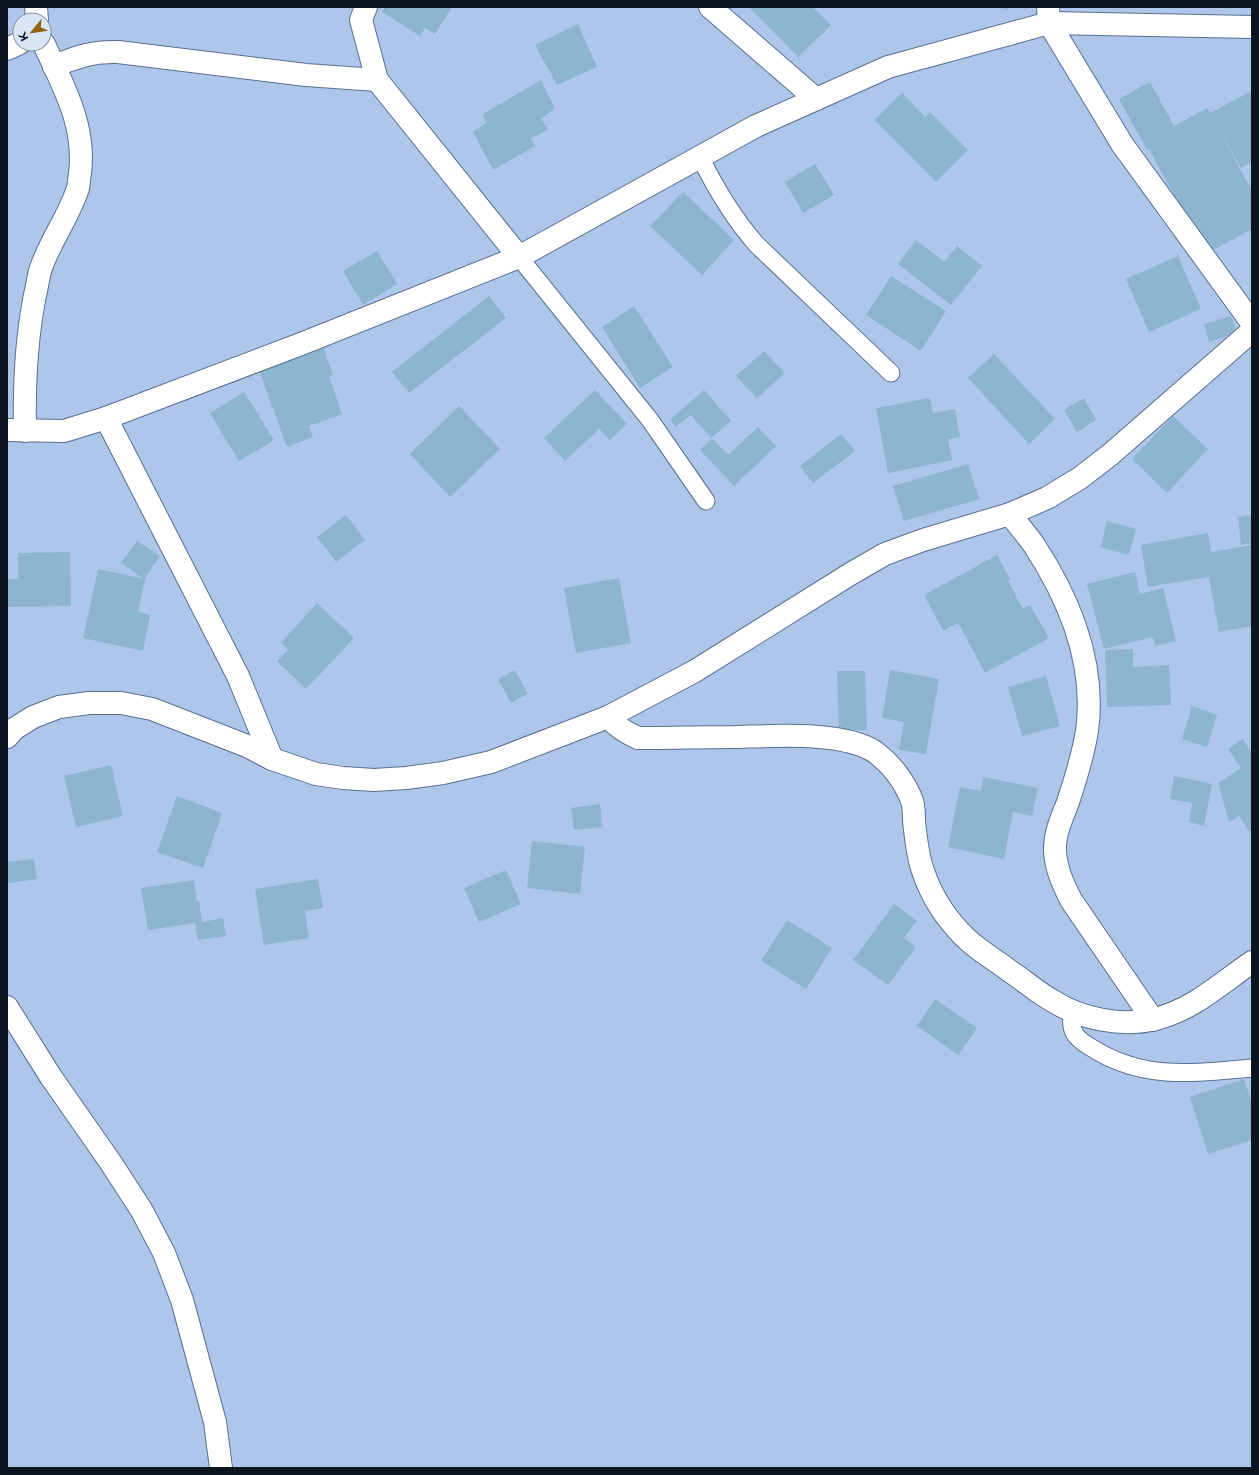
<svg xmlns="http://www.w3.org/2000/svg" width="1259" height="1475" viewBox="0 0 1259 1475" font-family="Montserrat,sans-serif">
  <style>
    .building { fill: #8eb5cf }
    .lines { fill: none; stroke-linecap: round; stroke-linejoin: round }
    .lane-casing { stroke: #596f8f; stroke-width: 19 }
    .street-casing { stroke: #596f8f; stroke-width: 24 }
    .secondary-casing { stroke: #596f8f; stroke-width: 24 }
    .lane { stroke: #fff; stroke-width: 17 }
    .street { stroke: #fff; stroke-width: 22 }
    .secondary { stroke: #fff; stroke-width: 22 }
  </style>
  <rect width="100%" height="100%" fill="#aec6ea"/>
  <g class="building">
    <path d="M 385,7 L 452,7 L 435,34 L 425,28 L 420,36 L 382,12 Z"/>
    <path d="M 749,7 L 813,7 L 831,25 L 798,57 Z"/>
    <path d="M 1000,7 L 1009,7 L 1007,10 Z"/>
    <path d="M 578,24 L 597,67 L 557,85 L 535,45 Z"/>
    <path d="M 541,80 L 555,108 L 541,119 L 548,130 L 531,138 L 535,146 L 493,170 L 473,132 L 486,123 L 483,114 Z"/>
    <path d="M 1150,82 L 1174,126 L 1207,108 L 1210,113 L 1252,91 L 1252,162 L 1241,168 L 1218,128 L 1252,191 L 1252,229 L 1206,254 L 1149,149 L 1147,150 L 1119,99 Z"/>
    <path d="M 902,93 L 925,117 L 930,112 L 968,150 L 936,182 L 875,120 Z"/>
    <path d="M 815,164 L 834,195 L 803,213 L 785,182 Z"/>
    <path d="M 683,192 L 734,240 L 702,275 L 650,226 Z"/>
    <path d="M 916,240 L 944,262 L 957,246 L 982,266 L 951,305 L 898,264 Z"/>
    <path d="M 377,251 L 397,284 L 363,305 L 343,271 Z"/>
    <path d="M 1178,256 L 1201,309 L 1149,332 L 1126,279 Z"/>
    <path d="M 891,276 L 946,311 L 921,351 L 866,315 Z"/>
    <path d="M 489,296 L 506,318 L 409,393 L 392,372 Z"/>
    <path d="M 634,306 L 673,367 L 640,388 L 602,327 Z"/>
    <path d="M 1231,316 L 1237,333 L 1209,342 L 1204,324 Z"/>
    <path d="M 323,347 L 333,375 L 329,376 L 342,414 L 309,426 L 313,437 L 287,447 L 259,370 Z"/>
    <path d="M 764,351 L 785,373 L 757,398 L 736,376 Z"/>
    <path d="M 994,354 L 1055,419 L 1029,444 L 968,378 Z"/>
    <path d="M 595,390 L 627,424 L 610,440 L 599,429 L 565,461 L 544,438 Z"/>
    <path d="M 704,390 L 731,421 L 711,438 L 691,415 L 676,427 L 670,420 Z"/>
    <path d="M 244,392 L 274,440 L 239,461 L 210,413 Z"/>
    <path d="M 930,398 L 933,413 L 955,409 L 960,437 L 948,439 L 952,460 L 888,473 L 876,408 Z"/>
    <path d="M 1084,398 L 1096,420 L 1077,432 L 1064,410 Z"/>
    <path d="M 459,406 L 500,449 L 450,497 L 410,454 Z"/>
    <path d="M 1173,416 L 1208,449 L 1167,493 L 1132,459 Z"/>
    <path d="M 758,427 L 776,446 L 734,486 L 700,450 L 712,438 L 728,455 Z"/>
    <path d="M 841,434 L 855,451 L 813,483 L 800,466 Z"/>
    <path d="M 968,464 L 979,499 L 904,521 L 893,486 Z"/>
    <path d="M 346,515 L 365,540 L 336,562 L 317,537 Z"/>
    <path d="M 1252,515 L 1252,543 L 1241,545 L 1238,517 Z"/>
    <path d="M 1107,521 L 1136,529 L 1129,555 L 1101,547 Z"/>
    <path d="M 1208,533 L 1211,552 L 1252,545 L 1252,626 L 1219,632 L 1209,577 L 1148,587 L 1141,545 Z"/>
    <path d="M 137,541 L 160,556 L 144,579 L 121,563 Z"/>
    <path d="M 70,552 L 71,606 L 7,607 L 7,579 L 18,579 L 18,553 Z"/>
    <path d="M 997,555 L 1010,579 L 1008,581 L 1023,609 L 1030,605 L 1049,638 L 985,673 L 958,623 L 943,631 L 924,595 Z"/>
    <path d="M 98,569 L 145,579 L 138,612 L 150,615 L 143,651 L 83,638 Z"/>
    <path d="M 1135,572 L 1140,594 L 1163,588 L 1176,641 L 1155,646 L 1153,637 L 1104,649 L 1087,584 Z"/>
    <path d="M 619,578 L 631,643 L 576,653 L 564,588 Z"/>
    <path d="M 317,603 L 354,638 L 306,689 L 277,661 L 288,650 L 281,643 Z"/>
    <path d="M 1133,649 L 1133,667 L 1169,665 L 1171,705 L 1107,707 L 1105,650 Z"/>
    <path d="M 515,670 L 528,694 L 511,703 L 498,679 Z"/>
    <path d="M 890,670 L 939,679 L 926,754 L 899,750 L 904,722 L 882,718 Z"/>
    <path d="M 837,671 L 865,671 L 867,730 L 839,730 Z"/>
    <path d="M 1046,676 L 1060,726 L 1022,736 L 1008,687 Z"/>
    <path d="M 1192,706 L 1217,715 L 1207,747 L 1182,739 Z"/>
    <path d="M 1243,739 L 1252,754 L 1252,829 L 1249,831 L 1239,816 L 1229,822 L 1218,783 L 1241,768 L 1228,749 Z"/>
    <path d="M 111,765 L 123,816 L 76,827 L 64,776 Z"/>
    <path d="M 1174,776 L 1212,784 L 1204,826 L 1189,822 L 1192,803 L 1170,799 Z"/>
    <path d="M 984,777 L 1038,788 L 1032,816 L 1013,812 L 1004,859 L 948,847 L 960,787 L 981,791 Z"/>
    <path d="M 177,796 L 222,813 L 203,868 L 157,852 Z"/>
    <path d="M 600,804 L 602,827 L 574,830 L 571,808 Z"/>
    <path d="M 532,841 L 585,847 L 580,894 L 527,888 Z"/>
    <path d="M 34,859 L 37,879 L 8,883 L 7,862 Z"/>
    <path d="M 506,870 L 521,904 L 479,922 L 464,888 Z"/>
    <path d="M 318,879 L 323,908 L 305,911 L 309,938 L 264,945 L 255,889 Z"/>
    <path d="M 194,880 L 197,902 L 199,901 L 202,922 L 223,918 L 226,936 L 198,940 L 195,923 L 148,930 L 141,888 Z"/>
    <path d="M 894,904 L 917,921 L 904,938 L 916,947 L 888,985 L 853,960 Z"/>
    <path d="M 787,920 L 832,948 L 806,989 L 761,961 Z"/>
    <path d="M 935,999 L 977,1028 L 958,1055 L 917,1026 Z"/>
    <path d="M 1244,1079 L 1252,1103 L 1252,1140 L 1208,1154 L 1190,1097 Z"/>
  </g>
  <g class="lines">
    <g class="lane-casing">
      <g id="lane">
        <path d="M 700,157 C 716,189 733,218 757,245 L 891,373"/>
        <path d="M 519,257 L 650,420 L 706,501"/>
        <path d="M 1073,1011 C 1068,1031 1076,1039 1092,1048 C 1144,1081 1194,1073 1252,1068"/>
      </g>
    </g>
    <g class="street-casing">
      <g id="street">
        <path d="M 36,7 L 37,20"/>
        <path d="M 366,7 L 361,20 L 377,80 L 519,257"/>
        <path d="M 710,7 L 816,99"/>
        <path d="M 1048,7 L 1049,23 L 1122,144 L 1252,323"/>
        <path d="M 7,49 L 20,43"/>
        <path d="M 54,67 C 75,56 95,51 118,52 L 306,75 L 377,80"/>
        <path d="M 106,418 L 238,676 L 272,759"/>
        <path d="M 7,430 L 64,431 L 106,418 L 301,344 L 519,257 L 756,126 L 888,67 L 1049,23 L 1252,27"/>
        <path d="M 25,431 C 24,385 26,340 35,295 C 37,287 38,279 40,271 C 49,242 69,217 78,188 C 79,184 79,178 80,173 C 86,125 63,86 44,44"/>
        <path d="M 1010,514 C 1018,525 1027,535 1034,545 C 1070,600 1096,665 1087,731 C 1083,755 1076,778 1068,802 C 1062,818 1054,834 1055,851 C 1056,869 1063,884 1071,900 L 1153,1020"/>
        <path d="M 608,717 C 617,727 626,733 638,738 C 671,738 704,737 736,737 C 773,736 844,731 875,752 C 891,764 905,782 912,801 C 914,807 914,815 914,821 C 916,837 917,855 923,871 C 932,898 949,923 970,942 C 983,953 998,962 1011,972 C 1025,981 1038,993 1053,1001 C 1081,1019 1122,1027 1155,1019 C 1193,1010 1221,983 1252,962"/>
      </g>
    </g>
    <g class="secondary-casing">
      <g id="secondary">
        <path d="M 7,737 L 14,729 L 33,717 L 59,707 L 89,703 L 121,703 L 152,709 L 247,746 L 272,759 L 316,774 L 343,778 L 374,780 L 406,778 L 443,773 L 491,762 L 608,717 L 695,671 L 852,573 L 885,554 L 923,540 L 1010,514 L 1047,498 L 1080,478 L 1111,454 L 1252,331"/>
        <path d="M 7,1007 L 51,1077 L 111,1163 L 142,1211 L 164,1253 L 182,1300 L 215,1422 L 221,1468"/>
      </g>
    </g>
    <use href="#lane" class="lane"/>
    <use href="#street" class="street"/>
    <use href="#secondary" class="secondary"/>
  </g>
  <rect width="1259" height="1475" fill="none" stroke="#0c1420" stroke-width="16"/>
  <g transform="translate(32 32) rotate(241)"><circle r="19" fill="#dae6f8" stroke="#8892a2"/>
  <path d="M0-3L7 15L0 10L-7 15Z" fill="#8e630a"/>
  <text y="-6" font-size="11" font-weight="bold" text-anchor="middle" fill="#0c1420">K</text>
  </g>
</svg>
